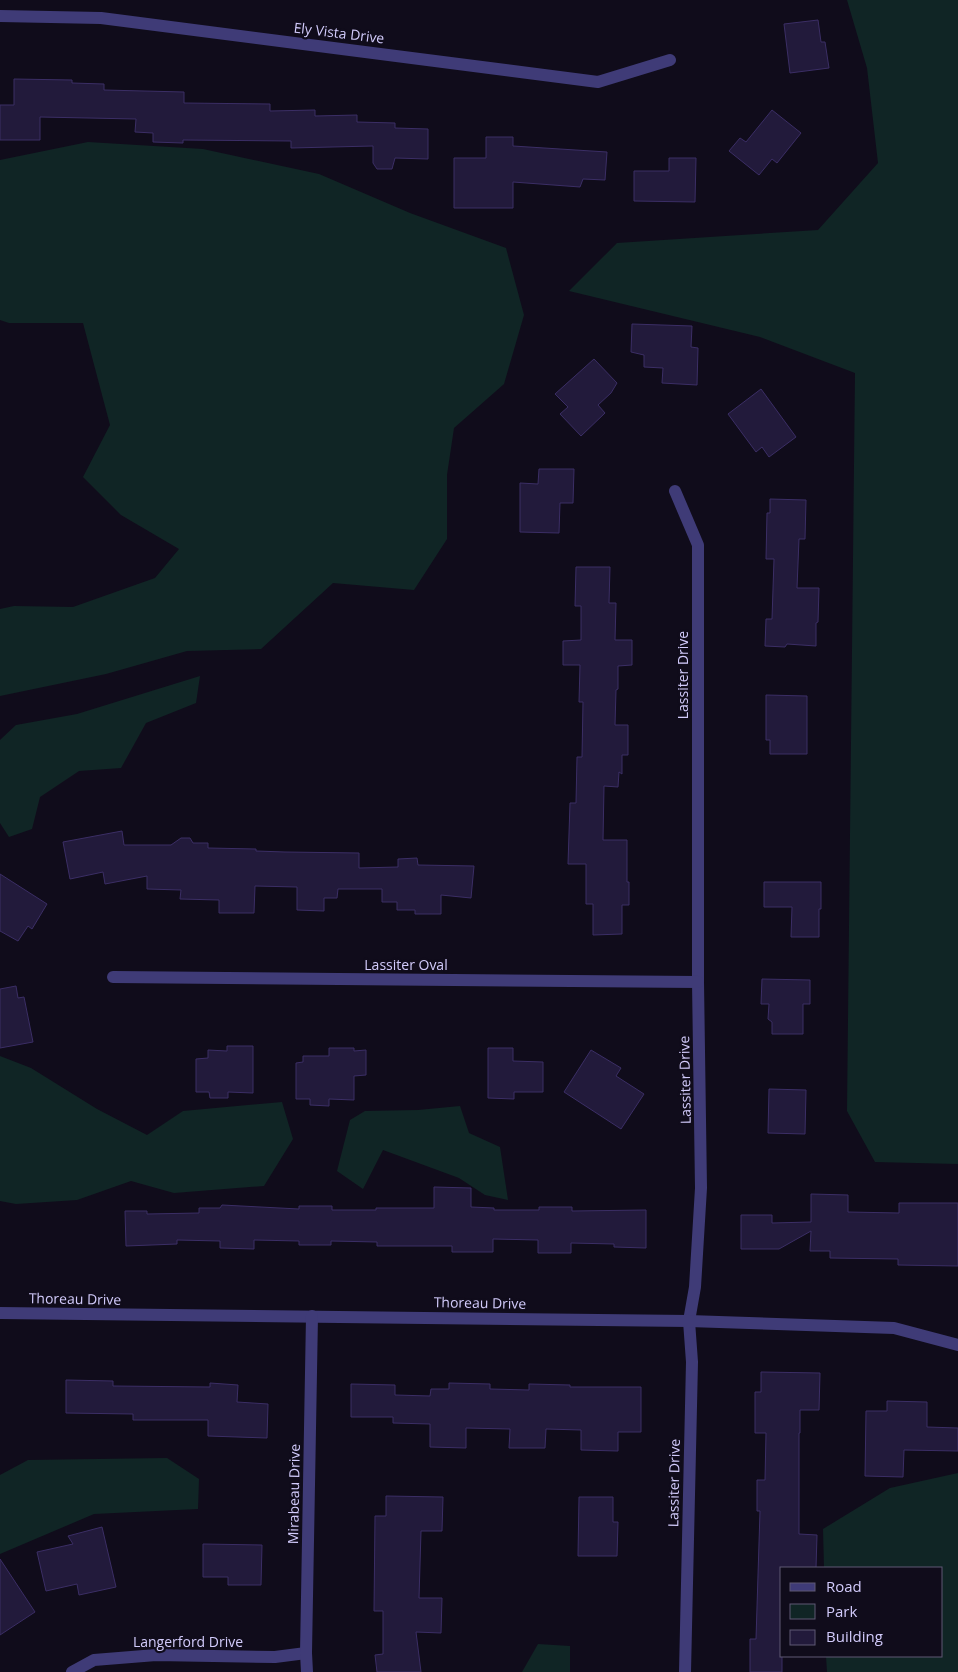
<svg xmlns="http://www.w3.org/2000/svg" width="958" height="1672" viewBox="0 0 958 1672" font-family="'Open Sans',sans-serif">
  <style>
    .green { fill: #102525 }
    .building { fill: #221a3b; stroke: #3b2e65 }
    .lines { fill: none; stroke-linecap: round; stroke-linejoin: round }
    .street { stroke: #3f3b77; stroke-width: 12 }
    .labels { text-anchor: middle; stroke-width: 4.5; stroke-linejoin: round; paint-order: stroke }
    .street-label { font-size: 14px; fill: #d2cbfb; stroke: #100c1b }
  </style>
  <rect width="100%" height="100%" fill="#100c1b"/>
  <g class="green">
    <path d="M 847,0 L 958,0 L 958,1164 L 875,1162 L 847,1111 L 855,373 L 760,337 L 569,291 L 617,243 L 818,230 L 878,163 L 867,68 Z"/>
    <path d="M 88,142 L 203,149 L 319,174 L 410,213 L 506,248 L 524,315 L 504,384 L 454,428 L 447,475 L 447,539 L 414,590 L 333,583 L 261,649 L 187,651 L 106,674 L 0,696 L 0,609 L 14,606 L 73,607 L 155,578 L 179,549 L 121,515 L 83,477 L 110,425 L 83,323 L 9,323 L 0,320 L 0,160 Z"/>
    <path d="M 200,676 L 196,703 L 146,723 L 121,768 L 79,771 L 40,797 L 32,829 L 9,837 L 0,823 L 0,740 L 16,725 L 77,714 Z"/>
    <path d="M 0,1056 L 31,1068 L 97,1109 L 147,1135 L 183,1111 L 282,1102 L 293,1139 L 264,1186 L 174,1193 L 131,1181 L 77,1200 L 16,1204 L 0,1201 Z"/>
    <path d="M 460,1106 L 469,1133 L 500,1147 L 508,1200 L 485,1195 L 459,1178 L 383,1150 L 363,1189 L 337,1171 L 350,1120 L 365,1111 L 418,1110 Z"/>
    <path d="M 167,1458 L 199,1479 L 198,1509 L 94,1514 L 0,1554 L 0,1475 L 28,1460 Z"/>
    <path d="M 958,1473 L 958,1672 L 827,1672 L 826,1656 L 942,1656 L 942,1568 L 824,1568 L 823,1529 L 890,1488 Z"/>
    <path d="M 538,1644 L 570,1646 L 570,1672 L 522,1672 Z"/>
  </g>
  <g class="building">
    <path d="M 818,20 L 821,42 L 825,42 L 829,68 L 790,73 L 784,24 Z"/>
    <path d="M 14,79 L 72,80 L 72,83 L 104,84 L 104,90 L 184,92 L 184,103 L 270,104 L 270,111 L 315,110 L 315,116 L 357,115 L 357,122 L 395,123 L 395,128 L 428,129 L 428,159 L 395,158 L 392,169 L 377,169 L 373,163 L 373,146 L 291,148 L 291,141 L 183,140 L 183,143 L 153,142 L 153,133 L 135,132 L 136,119 L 40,117 L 40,140 L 0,140 L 0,105 L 14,105 Z"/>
    <path d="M 772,110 L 801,133 L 777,163 L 772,159 L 759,175 L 729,151 L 740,138 L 746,142 Z"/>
    <path d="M 486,137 L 513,137 L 513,146 L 607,152 L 605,180 L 583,179 L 580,187 L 513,182 L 513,208 L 454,208 L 454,158 L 486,158 Z"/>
    <path d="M 669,158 L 696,158 L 695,202 L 634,201 L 634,171 L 669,171 Z"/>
    <path d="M 632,324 L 692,326 L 691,347 L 698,348 L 697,385 L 662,383 L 663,368 L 644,367 L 644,355 L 631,352 Z"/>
    <path d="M 594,359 L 617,383 L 611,393 L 598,405 L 605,413 L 581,436 L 560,414 L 568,407 L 555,394 Z"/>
    <path d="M 761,389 L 796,437 L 769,457 L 762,447 L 756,452 L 728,414 Z"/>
    <path d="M 539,469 L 574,469 L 573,503 L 560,503 L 559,533 L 520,532 L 520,483 L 538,484 Z"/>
    <path d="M 770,499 L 806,500 L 805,539 L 799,539 L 797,588 L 819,588 L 818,622 L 816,623 L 816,646 L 787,644 L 785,647 L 765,646 L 766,619 L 772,619 L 774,559 L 766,559 L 767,513 L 770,513 Z"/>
    <path d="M 576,567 L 610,567 L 609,603 L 616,603 L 615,640 L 632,640 L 632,665 L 618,666 L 618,689 L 616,690 L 615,725 L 628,725 L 628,755 L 622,755 L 622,774 L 619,772 L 618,787 L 604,786 L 603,840 L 627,840 L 627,882 L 629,882 L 629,905 L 622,905 L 622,934 L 593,935 L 593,904 L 586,904 L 586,864 L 568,864 L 570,803 L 576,803 L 577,757 L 582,757 L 583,702 L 579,702 L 580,665 L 563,665 L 563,641 L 581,640 L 581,606 L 575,606 Z"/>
    <path d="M 766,695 L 807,696 L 807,754 L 770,754 L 770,740 L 766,740 Z"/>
    <path d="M 122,831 L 124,845 L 171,845 L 181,838 L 190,838 L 193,843 L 208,843 L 208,848 L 256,849 L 256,851 L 285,852 L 359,853 L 359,868 L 398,867 L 398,859 L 417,858 L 418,865 L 474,866 L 471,898 L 441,895 L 441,914 L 415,914 L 415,910 L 397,910 L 397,902 L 382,902 L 382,889 L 338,889 L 337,898 L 324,898 L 324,911 L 297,910 L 297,887 L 255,886 L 254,913 L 219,913 L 219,900 L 180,899 L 181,890 L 147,889 L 147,876 L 105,884 L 103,872 L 70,879 L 63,842 Z"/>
    <path d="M 0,874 L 47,904 L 32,929 L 28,926 L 18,941 L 0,931 Z"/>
    <path d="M 764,882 L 821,882 L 821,909 L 819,909 L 819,937 L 791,937 L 792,907 L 764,907 Z"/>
    <path d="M 762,979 L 810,980 L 810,1004 L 803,1004 L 803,1034 L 772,1034 L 772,1022 L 768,1019 L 769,1004 L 761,1004 Z"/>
    <path d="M 16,986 L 18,998 L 24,997 L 33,1042 L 0,1048 L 0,989 Z"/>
    <path d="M 227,1046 L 253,1046 L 253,1093 L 228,1092 L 228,1098 L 210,1098 L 209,1092 L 196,1092 L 196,1059 L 208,1058 L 208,1050 L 227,1051 Z"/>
    <path d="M 329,1048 L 354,1048 L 354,1051 L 366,1050 L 366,1075 L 354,1076 L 354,1100 L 329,1099 L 329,1106 L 310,1105 L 310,1099 L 296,1099 L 296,1063 L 303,1062 L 303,1056 L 329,1056 Z"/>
    <path d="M 488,1048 L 513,1048 L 513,1061 L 543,1062 L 543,1092 L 514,1092 L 514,1099 L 488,1098 Z"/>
    <path d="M 591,1050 L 621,1068 L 616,1076 L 644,1094 L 621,1129 L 564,1092 Z"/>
    <path d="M 769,1089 L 806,1090 L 805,1134 L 768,1133 Z"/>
    <path d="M 434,1187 L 471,1188 L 471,1207 L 494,1208 L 494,1210 L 539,1210 L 539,1207 L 572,1207 L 572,1211 L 646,1210 L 646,1248 L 614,1247 L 614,1244 L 571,1243 L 571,1253 L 538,1253 L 538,1240 L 493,1239 L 493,1252 L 452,1252 L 452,1246 L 377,1246 L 377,1242 L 331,1241 L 331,1245 L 299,1245 L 299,1241 L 254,1240 L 254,1249 L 220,1248 L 220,1241 L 177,1240 L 177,1244 L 126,1246 L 125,1211 L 147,1211 L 147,1214 L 199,1213 L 199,1208 L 220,1208 L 222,1205 L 299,1209 L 299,1206 L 332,1206 L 332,1210 L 376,1210 L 376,1208 L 434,1208 Z"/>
    <path d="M 811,1194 L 848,1195 L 848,1212 L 899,1213 L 899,1203 L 958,1203 L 958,1266 L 898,1265 L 898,1259 L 830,1258 L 830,1251 L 810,1251 L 811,1231 L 779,1249 L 741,1249 L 741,1215 L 772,1215 L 772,1223 L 811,1222 Z"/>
    <path d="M 761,1372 L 820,1373 L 819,1410 L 800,1410 L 800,1433 L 799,1433 L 799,1534 L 817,1535 L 816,1568 L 782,1568 L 782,1672 L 750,1672 L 750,1639 L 756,1639 L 760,1511 L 757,1511 L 757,1480 L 765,1480 L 766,1433 L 755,1433 L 755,1392 L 761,1392 Z"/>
    <path d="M 66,1380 L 113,1381 L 113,1386 L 210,1387 L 210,1383 L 238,1385 L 237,1402 L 268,1404 L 267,1438 L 208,1436 L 208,1420 L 133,1420 L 133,1414 L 66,1413 Z"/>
    <path d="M 449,1383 L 490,1384 L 490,1389 L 529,1390 L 529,1384 L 570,1385 L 570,1387 L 641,1387 L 641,1432 L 618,1432 L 618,1451 L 581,1450 L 581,1430 L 546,1429 L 545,1448 L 509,1448 L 510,1429 L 466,1428 L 466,1448 L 430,1447 L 430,1424 L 393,1423 L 393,1417 L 351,1417 L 351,1384 L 395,1385 L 395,1395 L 430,1396 L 431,1389 L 449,1389 Z"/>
    <path d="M 887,1401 L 927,1402 L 927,1427 L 958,1428 L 958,1451 L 904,1450 L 903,1477 L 865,1476 L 866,1411 L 887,1411 Z"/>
    <path d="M 386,1496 L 443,1497 L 442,1531 L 421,1531 L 419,1598 L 442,1598 L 441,1633 L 416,1632 L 421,1672 L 377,1672 L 375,1655 L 383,1654 L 383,1611 L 374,1611 L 375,1516 L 386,1516 Z"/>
    <path d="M 579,1497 L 613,1497 L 613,1522 L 618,1522 L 617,1556 L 578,1556 Z"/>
    <path d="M 102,1527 L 116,1587 L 79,1595 L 77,1584 L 46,1591 L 37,1552 L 73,1544 L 68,1536 Z"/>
    <path d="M 203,1544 L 262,1545 L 261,1585 L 228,1585 L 228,1577 L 203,1577 Z"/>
    <path d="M 0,1559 L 35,1612 L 0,1635 Z"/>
  </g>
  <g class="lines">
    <g class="street">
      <path d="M 0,16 L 101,18 L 598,82 L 670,60"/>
      <path d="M 675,491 L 698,545 L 698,982 L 701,1188 L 695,1287 L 689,1321 L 692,1362 L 685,1672"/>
      <path d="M 113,977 L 698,982"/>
      <path d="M 0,1313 L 689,1321 L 894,1328 L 958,1345"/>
      <path d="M 72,1672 L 94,1660 L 156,1655 L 275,1657 L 306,1653"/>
      <path d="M 307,1672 L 306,1653 L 312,1316"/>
    </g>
  </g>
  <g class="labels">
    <g class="street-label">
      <text transform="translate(339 33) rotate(7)" y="5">Ely Vista Drive</text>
      <text transform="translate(683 675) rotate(-90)" y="5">Lassiter Drive</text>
      <text x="406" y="970">Lassiter Oval</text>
      <text transform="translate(685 1080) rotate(-91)" y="5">Lassiter Drive</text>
      <text transform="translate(75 1299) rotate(1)" y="5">Thoreau Drive</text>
      <text transform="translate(480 1303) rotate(1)" y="5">Thoreau Drive</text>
      <text transform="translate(674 1483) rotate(-89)" y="5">Lassiter Drive</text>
      <text transform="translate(294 1494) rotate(-89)" y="5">Mirabeau Drive</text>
      <text x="188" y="1647">Langerford Drive</text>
    </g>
  </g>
  <rect x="780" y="1567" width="162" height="90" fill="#100c1b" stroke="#5e5875"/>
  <rect x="790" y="1583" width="25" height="8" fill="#3f3b77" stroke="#5e5875"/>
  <text x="826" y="1592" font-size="15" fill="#d2cbfb">Road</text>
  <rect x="790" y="1604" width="25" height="15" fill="#102525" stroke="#5e5875"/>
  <text x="826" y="1617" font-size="15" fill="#d2cbfb">Park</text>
  <rect x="790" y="1630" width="25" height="15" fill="#221a3b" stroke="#5e5875"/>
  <text x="826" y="1642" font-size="15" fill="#d2cbfb">Building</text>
</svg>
